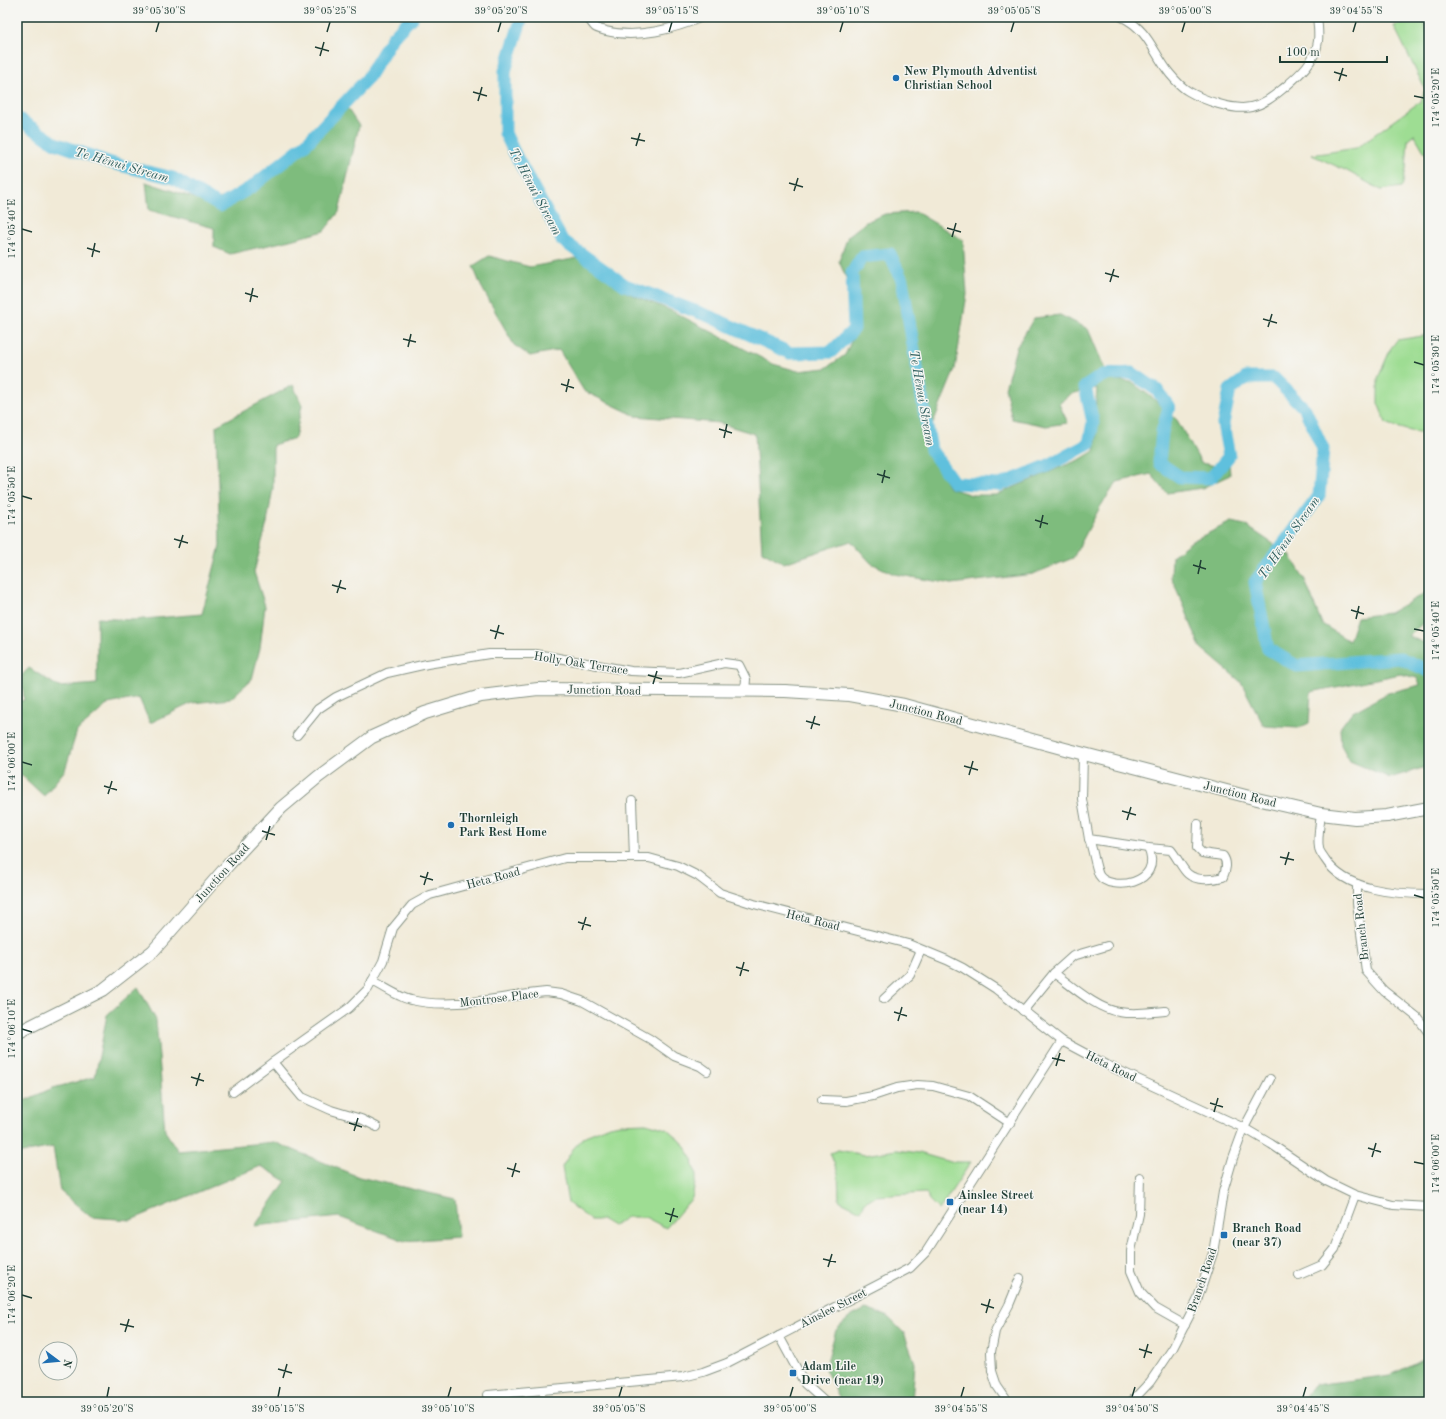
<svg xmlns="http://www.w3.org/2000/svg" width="1446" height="1419" viewBox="0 0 1446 1419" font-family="'Old Standard TT',serif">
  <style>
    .green { fill: #9edd93; stroke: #5e8d64 }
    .forest { fill: #7ebc7d; stroke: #4e7c58 }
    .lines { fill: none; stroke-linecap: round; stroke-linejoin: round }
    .river { stroke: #5ec0dd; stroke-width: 13 }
    .minor-casing { stroke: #889486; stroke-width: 10 }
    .highway-casing { stroke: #889486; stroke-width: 14 }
    .minor { stroke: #fff; stroke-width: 8 }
    .highway { stroke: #fff; stroke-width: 12 }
    .ticks { fill: none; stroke: #1f3d34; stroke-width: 1.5 }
    .poi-dot { fill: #1f6fb2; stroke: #f6f6f2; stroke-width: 1.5 }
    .labels { text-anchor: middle; stroke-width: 3; stroke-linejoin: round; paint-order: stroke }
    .poi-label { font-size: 12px; font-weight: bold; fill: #1f3d34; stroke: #f6f6f2; text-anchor: start }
    .street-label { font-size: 12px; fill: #1f3d34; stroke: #f6f6f2 }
    .water-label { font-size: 13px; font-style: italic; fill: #2f5e5e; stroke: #f6f6f2 }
    .neatline { fill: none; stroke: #1f3d34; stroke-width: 1.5 }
    .ticks-label { font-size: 10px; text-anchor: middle; fill: #1f3d34 }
  </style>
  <rect width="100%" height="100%" fill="#f6f6f2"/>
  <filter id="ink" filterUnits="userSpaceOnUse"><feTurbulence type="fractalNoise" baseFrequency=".025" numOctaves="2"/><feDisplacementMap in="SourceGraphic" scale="8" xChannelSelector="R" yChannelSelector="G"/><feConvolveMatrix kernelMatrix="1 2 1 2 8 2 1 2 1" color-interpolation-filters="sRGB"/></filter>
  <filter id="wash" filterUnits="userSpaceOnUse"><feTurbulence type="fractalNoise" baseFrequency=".012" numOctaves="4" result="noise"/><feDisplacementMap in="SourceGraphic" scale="16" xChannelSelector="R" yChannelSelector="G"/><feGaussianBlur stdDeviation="0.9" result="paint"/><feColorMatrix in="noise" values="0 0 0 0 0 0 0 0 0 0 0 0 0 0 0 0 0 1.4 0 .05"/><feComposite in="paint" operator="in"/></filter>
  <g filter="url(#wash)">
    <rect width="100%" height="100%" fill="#f1ead7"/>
    <g class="green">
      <path d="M 1413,18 L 1423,19 L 1429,37 L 1429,152 L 1425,153 L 1414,134 L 1408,139 L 1406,169 L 1402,187 L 1381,190 L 1347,171 L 1312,155 L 1356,148 L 1421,101 L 1425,89 L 1394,26 Z"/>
      <path d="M 1429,335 L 1429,432 C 1415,434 1399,428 1386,423 L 1378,403 L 1378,378 L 1391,348 L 1397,340 Z"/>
      <path d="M 646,1123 L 667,1129 L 681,1141 L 692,1158 L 693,1167 L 697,1174 L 692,1198 L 666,1228 L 645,1217 L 627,1217 L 613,1226 L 603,1220 L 591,1220 L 568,1203 L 562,1167 L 573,1149 L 585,1136 L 610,1126 L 620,1124 Z"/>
      <path d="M 838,1150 L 865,1155 L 897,1150 L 919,1153 L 950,1162 L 971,1162 L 939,1210 L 929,1200 L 926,1193 L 875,1196 L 865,1202 L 861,1211 L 839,1200 L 838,1173 L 830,1153 Z"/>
    </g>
    <g class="forest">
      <path d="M 347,108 L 359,126 L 339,212 L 324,231 L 286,241 L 230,254 L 214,247 L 214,228 L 149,210 L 146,182 L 200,200 L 236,197 L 250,194 Z"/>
      <path d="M 916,212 L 963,240 L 967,294 L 955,369 L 929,433 L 936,464 L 949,488 L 972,495 L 996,495 L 1061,467 L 1081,459 L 1094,451 L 1097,437 L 1095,413 L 1097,388 L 1070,394 L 1059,404 L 1068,423 L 1046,426 L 1012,419 L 1005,388 L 1016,348 L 1034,318 L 1060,315 L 1088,329 L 1109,379 L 1131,382 L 1154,399 L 1177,420 L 1201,463 L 1216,466 L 1228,449 L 1230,475 L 1202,488 L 1167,493 L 1151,474 L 1117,482 L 1100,507 L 1073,558 L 1033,574 L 952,584 L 894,574 L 871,563 L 851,541 L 784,563 L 762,551 L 755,434 L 719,423 L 636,416 L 584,391 L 559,350 L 530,356 L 514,345 L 481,286 L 473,266 L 489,256 L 530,267 L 578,258 L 626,292 L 672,311 L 773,364 L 798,371 L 826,368 L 845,355 L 855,333 L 855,299 L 839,261 L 848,236 L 866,222 L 885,214 Z"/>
      <path d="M 293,385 L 302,405 L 295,438 L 273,445 L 273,488 L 267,523 L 254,572 L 265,606 L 260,648 L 252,679 L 230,699 L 192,703 L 150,723 L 139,698 L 108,704 L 77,731 L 65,770 L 44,796 L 17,771 L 17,702 L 24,700 L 22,675 L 29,668 L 59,687 L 97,684 L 97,618 L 132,620 L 202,614 L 220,546 L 216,426 Z"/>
      <path d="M 1231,522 L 1245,525 L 1290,555 L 1304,578 L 1322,624 L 1349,641 L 1357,617 L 1389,613 L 1429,591 L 1429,618 L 1408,636 L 1429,645 L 1429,766 L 1390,778 L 1350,761 L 1341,745 L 1340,728 L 1351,713 L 1388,693 L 1420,685 L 1417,678 L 1401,674 L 1311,692 L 1309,723 L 1298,728 L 1264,726 L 1241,682 L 1200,647 L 1184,606 L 1171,577 L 1172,556 L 1192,541 Z"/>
      <path d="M 138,987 L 156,1020 L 165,1131 L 178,1151 L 274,1142 L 359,1177 L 455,1199 L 458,1237 L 405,1241 L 339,1217 L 255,1226 L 286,1181 L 261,1166 L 131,1220 L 91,1217 L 60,1191 L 53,1147 L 17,1154 L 17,1104 L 53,1088 L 95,1077 L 107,1015 Z"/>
      <path d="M 866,1309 L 888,1317 L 904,1333 L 915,1363 L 912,1402 L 841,1402 L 825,1369 L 836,1330 L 850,1317 Z"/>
      <path d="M 1429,1356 L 1429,1395 L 1396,1402 L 1300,1402 L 1314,1385 L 1391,1375 Z"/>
    </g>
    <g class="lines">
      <g class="river">
        <path d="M 522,17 L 505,71 L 505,133 L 516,156 L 562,240 L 625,285 L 711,317 L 790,353 L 831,352 L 854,329 L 852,273 L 862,257 L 890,254 L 902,280 L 931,450 L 954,483 L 1000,485 L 1047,466 L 1089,444 L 1093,422 L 1085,387 L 1103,375 L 1132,373 L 1157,390 L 1169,407 L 1162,432 L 1159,463 L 1180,477 L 1211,478 L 1229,456 L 1223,424 L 1230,390 L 1246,378 L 1274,378 L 1305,409 L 1323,449 L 1319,496 L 1255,582 L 1268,649 L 1297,666 L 1400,658 L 1429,671"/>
        <path d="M 17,118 L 55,143 L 111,163 L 173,178 L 220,206 L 253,186 L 307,143 L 367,79 L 392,38 L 412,17"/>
      </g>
    </g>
  </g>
  <g filter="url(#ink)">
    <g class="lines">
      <g class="minor-casing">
        <g id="minor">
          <path d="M 587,17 C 590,20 592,24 595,27 C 598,29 603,30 606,31 C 636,39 675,29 702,17"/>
          <path d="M 1122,17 C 1149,30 1153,53 1170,74 C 1175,80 1181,87 1188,91 C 1203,100 1233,111 1251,107 C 1265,104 1275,95 1285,87 C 1299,75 1316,61 1318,41 C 1319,33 1318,25 1317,17"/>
          <path d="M 297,735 L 318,709 L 336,697 L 387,673 L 427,664 L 489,654 L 536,654 L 631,671 L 679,673 L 724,663 L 739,665 L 746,679 L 745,692"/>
          <path d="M 1083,754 L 1082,799 L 1089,839 L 1148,848 L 1171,850 C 1177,857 1182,869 1188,874 C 1196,881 1213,880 1223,877 C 1226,870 1228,863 1223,856 L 1202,853 L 1197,848 L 1198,824"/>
          <path d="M 632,801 L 634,858"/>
          <path d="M 1321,814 C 1320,824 1317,839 1319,848 C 1319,851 1323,856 1325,859 C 1345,891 1395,894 1429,894"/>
          <path d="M 1089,839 C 1093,849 1095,866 1099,875 C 1109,892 1165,885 1148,848"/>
          <path d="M 1357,884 L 1357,903 L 1366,971 L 1384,991 L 1417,1017 L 1429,1033"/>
          <path d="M 1054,973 C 1073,987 1097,1009 1119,1012 C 1135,1015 1150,1012 1165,1011"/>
          <path d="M 372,981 C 383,986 400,998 411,1000 C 453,1010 503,996 546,992 L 561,994 L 582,1001 L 650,1039 L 674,1056 L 700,1066 L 707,1071"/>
          <path d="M 884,999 L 910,975 L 921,950"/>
          <path d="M 1023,1011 L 1054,973 L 1073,956 L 1107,946"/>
          <path d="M 273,1062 L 302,1097 L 331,1110 L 361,1119 L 377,1127"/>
          <path d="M 233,1092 L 273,1062 L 349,1008 L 368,989 L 383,961 L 393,928 L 412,905 L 430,895 L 565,858 L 649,858 L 678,866 L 698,876 L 720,893 L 754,904 L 908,944 L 947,960 L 963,968 L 996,989 L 1062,1041 L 1107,1065 L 1244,1128 L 1271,1144 L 1326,1181 L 1355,1195 L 1393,1205 L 1429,1207"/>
          <path d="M 822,1100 L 846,1101 L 873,1096 L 897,1088 L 917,1085 L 933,1086 L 969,1096 L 1010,1123"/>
          <path d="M 1140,1177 L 1139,1214 L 1131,1251 L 1131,1271 L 1140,1292 L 1155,1308 L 1185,1325"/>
          <path d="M 1299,1275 L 1322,1265 L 1335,1249 L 1355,1195"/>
          <path d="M 779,1336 L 805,1384 L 825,1402"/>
          <path d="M 488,1395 L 683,1377 L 703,1372 L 727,1363 L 910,1268 L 926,1252 L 1062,1041"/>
          <path d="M 1008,1402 L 997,1386 L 992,1371 L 991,1352 L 995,1331 L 1009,1305 L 1020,1278"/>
          <path d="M 1131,1402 L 1150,1382 L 1173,1348 L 1197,1301 L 1213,1253 L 1223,1192 L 1233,1158 L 1244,1128 L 1270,1079"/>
        </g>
      </g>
      <g class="highway-casing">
        <path id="highway" d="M 17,1033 L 103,990 L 153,951 L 229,864 L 281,808 L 318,777 L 372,737 L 425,713 L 481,696 L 538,689 L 785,691 L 849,695 L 904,705 L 1065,749 L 1257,799 L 1321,814 L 1355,818 L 1387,816 L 1429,808"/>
      </g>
      <use href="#minor" class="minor"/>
      <use href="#highway" class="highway"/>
    </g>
  </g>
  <path class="ticks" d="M 156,32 L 159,22M 327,32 L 330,22M 498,32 L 501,22M 669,32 L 672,22M 840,32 L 843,22M 1011,32 L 1014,22M 1182,32 L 1185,22M 1353,32 L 1356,22M 315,47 L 329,51M 320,56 L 324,42M 1334,72 L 1347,76M 1339,81 L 1343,68M 473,92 L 487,96M 1414,96 L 1424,98M 478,101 L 482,87M 631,138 L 645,141M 636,146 L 640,133M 789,183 L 803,187M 794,191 L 798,178M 947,228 L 961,232M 22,229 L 32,232M 952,237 L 956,223M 87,248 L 100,252M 92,257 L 95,243M 1105,273 L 1119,277M 1110,282 L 1114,269M 245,293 L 258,297M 250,302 L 253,288M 1263,319 L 1277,323M 1268,327 L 1272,314M 403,339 L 416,342M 408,347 L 411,334M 1414,362 L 1424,365M 561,384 L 574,388M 566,392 L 569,379M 719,429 L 732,433M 724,438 L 727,424M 877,474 L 890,478M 882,483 L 885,470M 22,496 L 32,499M 1035,520 L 1048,524M 1040,528 L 1043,515M 174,539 L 188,543M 179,548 L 183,535M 1193,565 L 1206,569M 1198,574 L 1201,560M 332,585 L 346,589M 337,593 L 341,580M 1351,610 L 1364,614M 1356,619 L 1359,606M 1414,629 L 1424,631M 490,630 L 504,634M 495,639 L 499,625M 648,675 L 662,679M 653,684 L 657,671M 806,721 L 820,725M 811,729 L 815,716M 22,762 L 32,765M 964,766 L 978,770M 969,775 L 973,761M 104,786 L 117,790M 108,794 L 112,781M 1122,811 L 1136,815M 1127,820 L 1131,807M 262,831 L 275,835M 266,840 L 270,826M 1280,857 L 1294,860M 1285,865 L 1289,852M 420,876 L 433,880M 424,885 L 428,872M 1414,895 L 1424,898M 578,922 L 591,926M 582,930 L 586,917M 736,967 L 749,971M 740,976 L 744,962M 894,1012 L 907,1016M 898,1021 L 902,1007M 22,1029 L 32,1032M 1052,1058 L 1065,1061M 1056,1066 L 1060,1053M 191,1077 L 204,1081M 196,1086 L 200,1073M 1210,1103 L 1223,1107M 1214,1112 L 1218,1098M 349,1123 L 362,1127M 354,1131 L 358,1118M 1368,1148 L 1381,1152M 1372,1157 L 1376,1143M 1414,1162 L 1424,1164M 507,1168 L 520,1172M 512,1177 L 516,1163M 665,1213 L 678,1217M 670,1222 L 674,1208M 823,1259 L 836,1262M 828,1267 L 832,1254M 22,1295 L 32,1298M 981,1304 L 994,1308M 986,1313 L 990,1299M 120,1324 L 134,1327M 125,1332 L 129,1319M 1139,1349 L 1152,1353M 1144,1358 L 1148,1344M 278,1369 L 292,1373M 283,1378 L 287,1364M 107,1397 L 109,1387M 278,1397 L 280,1387M 448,1397 L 451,1387M 619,1397 L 622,1387M 790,1397 L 793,1387M 961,1397 L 964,1387M 1132,1397 L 1135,1387M 1303,1397 L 1306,1387"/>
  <g class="poi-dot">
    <circle cx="896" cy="78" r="4"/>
    <circle cx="451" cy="825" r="4"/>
    <rect x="946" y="1198" width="8" height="8" rx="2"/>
    <rect x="1220" y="1231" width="8" height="8" rx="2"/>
    <rect x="789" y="1369" width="8" height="8" rx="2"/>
  </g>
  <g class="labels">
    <g class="poi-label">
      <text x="904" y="75">New Plymouth Adventist<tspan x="904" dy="14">Christian School</tspan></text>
      <text x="459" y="822">Thornleigh<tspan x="459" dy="14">Park Rest Home</tspan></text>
      <text x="958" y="1199">Ainslee Street<tspan x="958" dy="14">(near 14)</tspan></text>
      <text x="1232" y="1232">Branch Road<tspan x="1232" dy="14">(near 37)</tspan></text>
      <text x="801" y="1370">Adam Lile<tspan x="801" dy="14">Drive (near 19)</tspan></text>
    </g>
    <g class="street-label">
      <text transform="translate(581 663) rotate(9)" y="4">Holly Oak Terrace</text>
      <text transform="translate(604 690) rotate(1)" y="4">Junction Road</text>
      <text transform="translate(926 712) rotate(14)" y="4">Junction Road</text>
      <text transform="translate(1240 794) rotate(14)" y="4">Junction Road</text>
      <text transform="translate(222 873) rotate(-48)" y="4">Junction Road</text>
      <text transform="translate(493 878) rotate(-15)" y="4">Heta Road</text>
      <text transform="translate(813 920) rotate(14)" y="4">Heta Road</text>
      <text transform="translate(1361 927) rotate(-96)" y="4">Branch Road</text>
      <text transform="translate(499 998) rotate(-7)" y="4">Montrose Place</text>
      <text transform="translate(1111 1066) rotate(26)" y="4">Heta Road</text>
      <text transform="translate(1202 1280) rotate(-71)" y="4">Branch Road</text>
      <text transform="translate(833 1308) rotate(-27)" y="4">Ainslee Street</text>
    </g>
    <g class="water-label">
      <text transform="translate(122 164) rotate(16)" y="5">Te Hēnui Stream</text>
      <text transform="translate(536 191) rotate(62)" y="5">Te Hēnui Stream</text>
      <text transform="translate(923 398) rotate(80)" y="5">Te Hēnui Stream</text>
      <text transform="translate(1288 537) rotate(-55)" y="5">Te Hēnui Stream</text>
    </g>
  </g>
  <rect width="1446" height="1419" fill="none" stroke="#f6f6f2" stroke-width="44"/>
  <g transform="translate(58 1361) rotate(106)"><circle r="19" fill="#f6f6f2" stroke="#a0aca6"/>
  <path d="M0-3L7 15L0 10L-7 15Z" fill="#1f6fb2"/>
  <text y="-6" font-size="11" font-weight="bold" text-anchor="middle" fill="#1f3d34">N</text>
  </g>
  <path d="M1280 56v6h107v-6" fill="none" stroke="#1f3d34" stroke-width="2"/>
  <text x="1286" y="56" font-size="12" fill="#1f3d34" stroke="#f6f6f2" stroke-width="3" paint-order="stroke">100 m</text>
  <rect x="22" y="22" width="1402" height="1375" class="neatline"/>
  <g class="ticks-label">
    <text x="159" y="14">39°05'30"S</text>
    <text x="330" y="14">39°05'25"S</text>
    <text x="501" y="14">39°05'20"S</text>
    <text x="672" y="14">39°05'15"S</text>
    <text x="843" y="14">39°05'10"S</text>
    <text x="1014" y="14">39°05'05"S</text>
    <text x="1185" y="14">39°05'00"S</text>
    <text x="1356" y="14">39°04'55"S</text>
    <text transform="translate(1435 98) rotate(-90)" y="4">174°05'20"E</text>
    <text transform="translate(11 229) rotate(-90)" y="4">174°05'40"E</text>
    <text transform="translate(1435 365) rotate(-90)" y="4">174°05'30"E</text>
    <text transform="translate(11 496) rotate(-90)" y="4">174°05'50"E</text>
    <text transform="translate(1435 631) rotate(-90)" y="4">174°05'40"E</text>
    <text transform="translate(11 762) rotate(-90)" y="4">174°06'00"E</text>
    <text transform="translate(1435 898) rotate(-90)" y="4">174°05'50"E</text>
    <text transform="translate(11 1029) rotate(-90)" y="4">174°06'10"E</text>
    <text transform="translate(1435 1164) rotate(-90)" y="4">174°06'00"E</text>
    <text transform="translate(11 1295) rotate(-90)" y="4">174°06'20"E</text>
    <text x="107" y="1412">39°05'20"S</text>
    <text x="278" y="1412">39°05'15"S</text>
    <text x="448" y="1412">39°05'10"S</text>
    <text x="619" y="1412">39°05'05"S</text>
    <text x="790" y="1412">39°05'00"S</text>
    <text x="961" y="1412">39°04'55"S</text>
    <text x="1132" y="1412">39°04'50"S</text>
    <text x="1303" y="1412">39°04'45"S</text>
  </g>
</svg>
